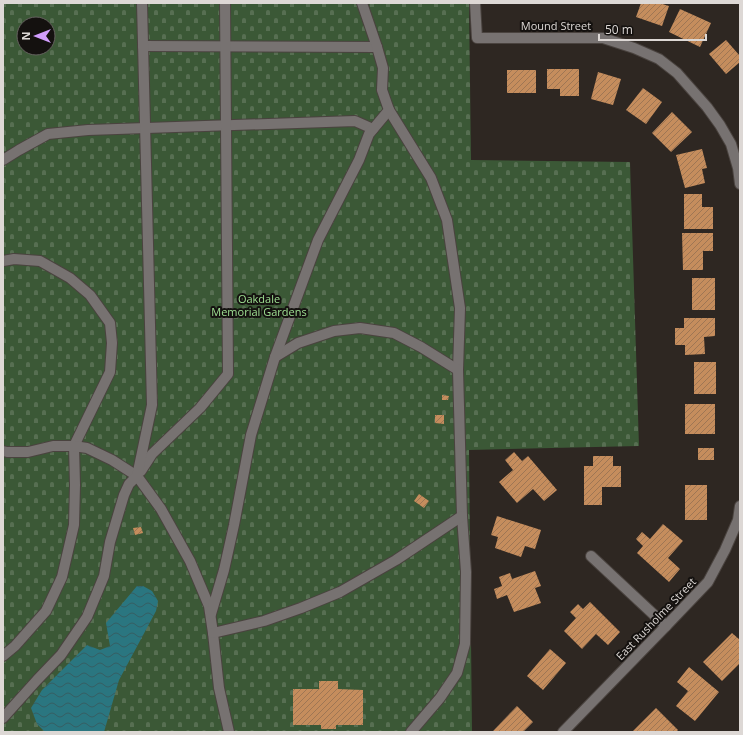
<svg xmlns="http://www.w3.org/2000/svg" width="743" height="735" viewBox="0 0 743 735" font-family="'Open Sans',sans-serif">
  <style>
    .cemetery { fill: url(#cemetery-stones); fill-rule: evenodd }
    .water { fill: url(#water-waves) }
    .building { fill: url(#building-hatch) }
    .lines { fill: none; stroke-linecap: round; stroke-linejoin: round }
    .minor-casing { stroke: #4a433f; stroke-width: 12 }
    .minor { stroke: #777271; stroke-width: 10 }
    .labels { text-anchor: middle; stroke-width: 4; stroke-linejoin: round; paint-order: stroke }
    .street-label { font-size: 11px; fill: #ddd8d5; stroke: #14110f }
    .park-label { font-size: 11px; fill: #9fe093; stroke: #14110f }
  </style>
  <defs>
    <pattern id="cemetery-stones" width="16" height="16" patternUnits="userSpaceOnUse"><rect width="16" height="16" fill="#3b5836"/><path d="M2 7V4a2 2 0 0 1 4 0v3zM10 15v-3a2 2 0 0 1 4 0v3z" fill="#576f52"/></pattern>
    <pattern id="water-waves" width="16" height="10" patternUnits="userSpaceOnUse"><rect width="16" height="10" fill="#2a7680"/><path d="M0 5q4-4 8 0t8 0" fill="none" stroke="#355e63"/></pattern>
    <pattern id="building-hatch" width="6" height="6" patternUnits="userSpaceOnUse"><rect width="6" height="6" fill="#c58d5d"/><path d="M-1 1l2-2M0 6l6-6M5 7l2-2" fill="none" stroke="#9e7654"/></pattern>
  </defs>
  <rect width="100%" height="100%" fill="#2e2722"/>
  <path class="cemetery" d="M 3,3 L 469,3 L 471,160 L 630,162 L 639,446 L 469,450 L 472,732 L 3,732 ZM 24,24 L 48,24 L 48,48 L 24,48 Z"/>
  <path class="water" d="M 137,586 L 143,586 L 152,591 L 158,601 L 156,611 L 119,680 L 104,732 L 45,732 L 37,724 L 31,708 L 42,690 L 87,645 L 100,650 L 110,646 L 106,623 Z"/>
  <g class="building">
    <path d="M 641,3 L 659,3 L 669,6 L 662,26 L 636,17 Z"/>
    <path d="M 680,9 L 711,23 L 700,47 L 669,32 Z"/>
    <path d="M 726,40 L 740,56 L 740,62 L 726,74 L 709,54 Z"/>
    <path d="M 547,69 L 579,69 L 579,96 L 560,96 L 560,89 L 547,89 Z"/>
    <rect x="507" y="70" width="29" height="23"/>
    <path d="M 598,72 L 621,79 L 613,105 L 591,99 Z"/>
    <path d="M 643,88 L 662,102 L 646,124 L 626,110 Z"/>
    <path d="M 672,112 L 692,132 L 671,152 L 652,133 Z"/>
    <path d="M 702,149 L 707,168 L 702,169 L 705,183 L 685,188 L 676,155 Z"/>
    <path d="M 684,194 L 702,194 L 702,207 L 713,207 L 713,229 L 684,229 Z"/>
    <path d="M 682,233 L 713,233 L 713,251 L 703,251 L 703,270 L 683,270 Z"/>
    <rect x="692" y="278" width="23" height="32"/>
    <path d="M 684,318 L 715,318 L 715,336 L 704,337 L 705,354 L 685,355 L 685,345 L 675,345 L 675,328 L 684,328 Z"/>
    <rect x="694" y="362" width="22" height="32"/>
    <path d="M 442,395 L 449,396 L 448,400 L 442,400 Z"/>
    <rect x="685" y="404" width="30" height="30"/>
    <path d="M 435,415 L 444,415 L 444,424 L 435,423 Z"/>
    <rect x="698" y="448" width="16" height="12"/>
    <path d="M 514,452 L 522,461 L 528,456 L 557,490 L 544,501 L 533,489 L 517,503 L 499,482 L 513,470 L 505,460 Z"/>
    <path d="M 593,456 L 613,456 L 613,466 L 621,466 L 621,487 L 602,487 L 602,505 L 584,505 L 584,466 L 593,466 Z"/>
    <rect x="685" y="485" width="22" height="35"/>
    <path d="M 419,494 L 429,501 L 424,508 L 414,501 Z"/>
    <path d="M 497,516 L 541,530 L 535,549 L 525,546 L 521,557 L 495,548 L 498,537 L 491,535 Z"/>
    <path d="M 663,524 L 683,541 L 668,558 L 680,569 L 669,582 L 637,553 L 643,546 L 636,539 L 642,532 L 650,539 Z"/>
    <path d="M 141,527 L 143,533 L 135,535 L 133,528 Z"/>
    <path d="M 535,571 L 541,586 L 535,588 L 541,603 L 514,612 L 507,595 L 497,599 L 494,589 L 502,586 L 499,577 L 510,573 L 512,579 Z"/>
    <path d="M 590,602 L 620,632 L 608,645 L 596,634 L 582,649 L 564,631 L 576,618 L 570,612 L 578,604 L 583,609 Z"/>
    <path d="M 732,633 L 740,640 L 740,663 L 722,681 L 703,662 Z"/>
    <path d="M 550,649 L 566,663 L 543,690 L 527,676 Z"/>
    <path d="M 689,667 L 719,692 L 695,721 L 676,706 L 688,691 L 677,682 Z"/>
    <path d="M 319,681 L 338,681 L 338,689 L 363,690 L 363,725 L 336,725 L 336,729 L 321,729 L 321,725 L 293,725 L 293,689 L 319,689 Z"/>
    <path d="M 517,706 L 533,722 L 523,732 L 492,732 Z"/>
    <path d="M 656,708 L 678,730 L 676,732 L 632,732 Z"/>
  </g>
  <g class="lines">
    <g class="minor-casing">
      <g id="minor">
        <path d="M 475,3 L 477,38 L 603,38 L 634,48 L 659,59 L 677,73 L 707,107 L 720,125 L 731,144 L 738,168 L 740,184"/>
        <path d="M 143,46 L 377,47"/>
        <path d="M 389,110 L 431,178 L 447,220 L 460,308 L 458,370"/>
        <path d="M 3,160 L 19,150 L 48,134 L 88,130 L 355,121 L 373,129"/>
        <path d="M 3,261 L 14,259 L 40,261 L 70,278 L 90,295 L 110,323 L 112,343 L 110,372 L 74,446 L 75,485 L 74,525 L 62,577 L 46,611 L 15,646 L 3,656"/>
        <path d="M 275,357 L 298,343 L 334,331 L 360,328 L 394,333 L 421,347 L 458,370 L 462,516 L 466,572 L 465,644 L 457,673 L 440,698 L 411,732"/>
        <path d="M 3,451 L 7,452 L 28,452 L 53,446 L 74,446 L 87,448 L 112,460 L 137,476 L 161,509 L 190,561 L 209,606 L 213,633 L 219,688 L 229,732"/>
        <path d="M 141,471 L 152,454 L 200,408 L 228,374 L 225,3"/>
        <path d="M 591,556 L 666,626"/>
        <path d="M 211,614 L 224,570 L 234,525 L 251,435 L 275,357 L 318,240 L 359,160 L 369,134 L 389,110 L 382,90 L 383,68 L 377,47 L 362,3"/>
        <path d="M 213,633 L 264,621 L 301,608 L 340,592 L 396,560 L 462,516"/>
        <path d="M 3,718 L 37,680 L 61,655 L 87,617 L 104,576 L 110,542 L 124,495 L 129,484 L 137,476 L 152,405 L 142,3"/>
        <path d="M 563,732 L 666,626 L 708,582 L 725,550 L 738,520 L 740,506"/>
      </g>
    </g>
    <use href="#minor" class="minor"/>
  </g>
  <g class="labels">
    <g class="street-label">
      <text x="556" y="30">Mound Street</text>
      <text transform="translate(656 619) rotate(-46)" y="4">East Rusholme Street</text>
    </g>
    <g class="park-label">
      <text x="259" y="303">Oakdale<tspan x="259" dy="13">Memorial Gardens</tspan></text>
    </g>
  </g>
  <rect width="743" height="735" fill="none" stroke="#ddd8d5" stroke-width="8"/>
  <g transform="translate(36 36) rotate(270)"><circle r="19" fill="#14110f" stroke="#64615e"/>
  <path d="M0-3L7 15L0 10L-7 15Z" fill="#d29dfd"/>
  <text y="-6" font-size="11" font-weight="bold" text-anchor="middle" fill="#ddd8d5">N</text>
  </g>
  <path d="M599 34v6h107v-6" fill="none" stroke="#ddd8d5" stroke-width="2"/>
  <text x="605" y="34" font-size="12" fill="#ddd8d5" stroke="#14110f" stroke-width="3" paint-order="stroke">50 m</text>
</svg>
